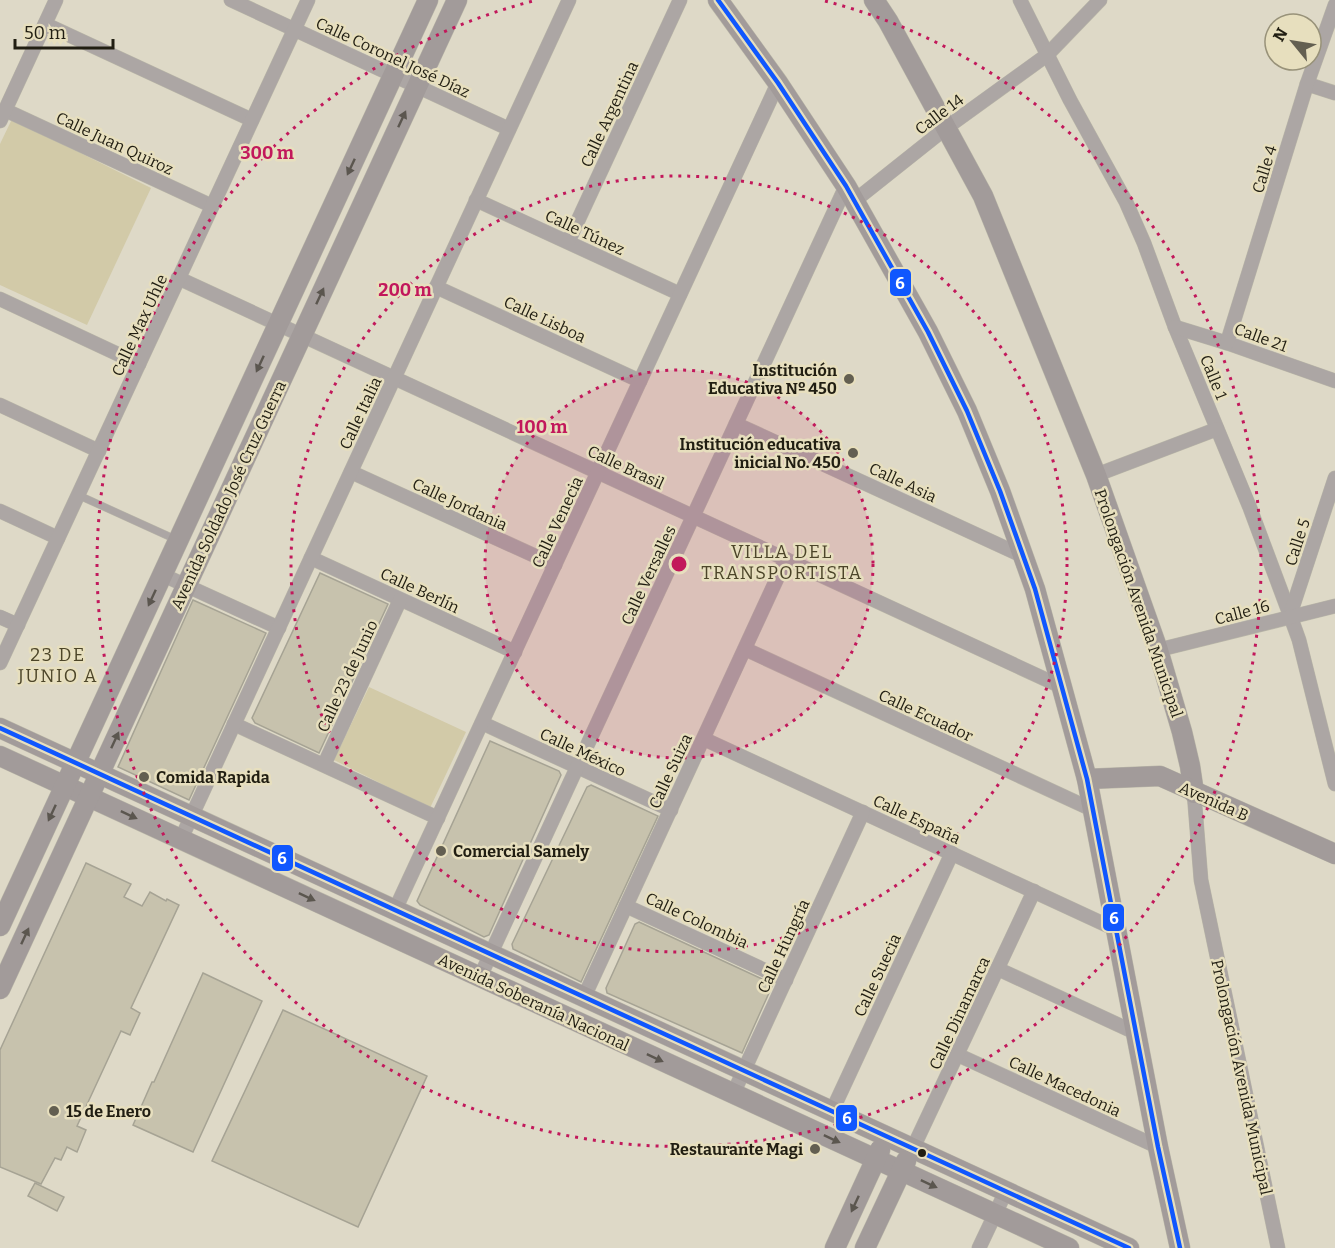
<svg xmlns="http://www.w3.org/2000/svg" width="1335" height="1248" viewBox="0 0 1335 1248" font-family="Bitter,serif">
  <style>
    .green { fill: #d2caa8 }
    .building { fill: #c7c2ad; stroke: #a6a394; stroke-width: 1.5 }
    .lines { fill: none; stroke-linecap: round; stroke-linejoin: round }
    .lane-casing { stroke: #bab7a8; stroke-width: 8 }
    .street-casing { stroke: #bab7a8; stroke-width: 15 }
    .secondary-casing { stroke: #bab7a8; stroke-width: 21 }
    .lane { stroke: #aca6a4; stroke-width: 7 }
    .street { stroke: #aca6a4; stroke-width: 14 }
    .secondary { stroke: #a29b9a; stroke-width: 20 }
    .bus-1-casing { stroke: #e7dfbe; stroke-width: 9 }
    .bus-1 { stroke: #1057fe; stroke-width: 4.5 }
    .oneway { fill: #5b564f }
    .ring { fill: none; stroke: #c2185b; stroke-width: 3; stroke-dasharray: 3 6 }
    .poi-dot { fill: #635f51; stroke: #e7dfbe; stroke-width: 2 }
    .bus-dot { fill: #211e12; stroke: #e7dfbe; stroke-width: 2 }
    .labels { text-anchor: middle; stroke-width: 5; stroke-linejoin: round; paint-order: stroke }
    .street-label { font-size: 16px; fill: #211e12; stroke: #e7dfbe }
    .poi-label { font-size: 16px; font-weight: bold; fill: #211e12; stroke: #e7dfbe; text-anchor: end }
    .neighbourhood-label { font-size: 18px; letter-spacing: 1.5px; fill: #4c4529; stroke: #e7dfbe }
    .centre { fill: #c2185b; stroke: #e7dfbe; stroke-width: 3 }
    .ring-label { font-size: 18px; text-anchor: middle; font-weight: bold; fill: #c2185b; stroke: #e7dfbe; stroke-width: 5; stroke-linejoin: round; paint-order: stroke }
    .line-badge { stroke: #e7dfbe; stroke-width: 2 }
    .badge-label { font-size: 16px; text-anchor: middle; font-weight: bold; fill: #fff }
  </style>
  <rect width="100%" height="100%" fill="#ded9c7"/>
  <g class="green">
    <path d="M 12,119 L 151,188 L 87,325 L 0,285 L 0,144 Z"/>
    <path d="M 369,687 L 466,732 L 430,808 L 334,760 Z"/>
  </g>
  <g class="building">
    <path d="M 320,573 L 388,604 L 319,753 L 255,723 L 252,718 Z"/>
    <path d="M 193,600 L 266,633 L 189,800 L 118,767 Z"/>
    <path d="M 490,741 L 559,771 L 561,775 L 489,935 L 484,937 L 420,905 L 417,901 Z"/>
    <path d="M 591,785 L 658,816 L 581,982 L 513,949 L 512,944 L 587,787 Z"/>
    <path d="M 86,863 L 131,884 L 124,897 L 142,906 L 150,892 L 166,901 L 167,899 L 179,905 L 131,1008 L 140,1013 L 130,1035 L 121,1031 L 77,1126 L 86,1130 L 77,1152 L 67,1147 L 61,1160 L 55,1158 L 41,1184 L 0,1167 L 0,1050 Z"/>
    <path d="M 639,922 L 773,984 L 742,1053 L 607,993 L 606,988 L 635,924 Z"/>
    <path d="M 203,973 L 262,1001 L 193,1152 L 133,1125 L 152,1082 L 154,1082 Z"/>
    <path d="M 283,1010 L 427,1076 L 358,1227 L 212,1161 Z"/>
    <path d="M 35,1183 L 64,1197 L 57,1211 L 28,1196 Z"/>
  </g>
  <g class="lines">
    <g class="lane-casing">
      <path id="lane" d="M 78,495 L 177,540"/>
    </g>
    <g class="street-casing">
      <g id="street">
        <path d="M 231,0 L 509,129"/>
        <path d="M 1020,0 L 1070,100 L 1126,202 L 1144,243 L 1175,327 L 1250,508 L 1290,615 L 1299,640 L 1335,784"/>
        <path d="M 45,24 L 252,120"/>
        <path d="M 1307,84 L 1335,93"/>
        <path d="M 5,110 L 212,206"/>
        <path d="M 0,121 L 56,0"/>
        <path d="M 476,200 L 680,294"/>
        <path d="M 853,202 L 946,128 L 1047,55 L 1100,0"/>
        <path d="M 568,242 L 680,0"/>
        <path d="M 178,278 L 1060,686"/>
        <path d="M 436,287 L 640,381"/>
        <path d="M 0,299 L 139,364"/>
        <path d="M 1175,327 L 1227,343 L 1335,381"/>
        <path d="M 1227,343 L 1307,84 L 1335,5"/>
        <path d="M 0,405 L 99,451"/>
        <path d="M 736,424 L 1023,556"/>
        <path d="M 351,472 L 555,565"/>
        <path d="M 1096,475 L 1217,429"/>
        <path d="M 0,511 L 58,538"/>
        <path d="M 311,558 L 515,652"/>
        <path d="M 163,575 L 279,628"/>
        <path d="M 1290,615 L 1335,478"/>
        <path d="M 0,617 L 18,625"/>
        <path d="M 745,649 L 1093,810"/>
        <path d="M 1158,650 L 1335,606"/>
        <path d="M 0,663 L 308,0"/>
        <path d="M 482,723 L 671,810"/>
        <path d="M 234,724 L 438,818"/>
        <path d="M 704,739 L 1117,930"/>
        <path d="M 324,765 L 400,600"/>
        <path d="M 1194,793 L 1201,880 L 1278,1248"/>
        <path d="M 181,839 L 569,0"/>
        <path d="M 626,906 L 786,980"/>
        <path d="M 395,910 L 778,83"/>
        <path d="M 998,969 L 1136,1033"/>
        <path d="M 480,977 L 846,186"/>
        <path d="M 584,997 L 786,559"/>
        <path d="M 958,1055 L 1158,1147"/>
        <path d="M 733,1094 L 863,812"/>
        <path d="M 832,1111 L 952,853"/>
        <path d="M 913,1148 L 1034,891"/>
        <path d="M 979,1248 L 1006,1191"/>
      </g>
    </g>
    <g class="secondary-casing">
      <g id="secondary">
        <path d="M 718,0 L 778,83 L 846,186 L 928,332 L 967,411 L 1000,491 L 1035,589 L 1087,779 L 1158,1147 L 1180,1248"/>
        <path d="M 874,0 L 888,21 L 983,196 L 1096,475 L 1158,650 L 1182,732 L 1190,766 L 1194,793"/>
        <path d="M 0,728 L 1129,1248"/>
        <path d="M 0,756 L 1069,1248"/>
        <path d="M 1087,779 L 1160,776 L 1335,854"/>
        <path d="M 0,926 L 428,0"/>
        <path d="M 0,989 L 457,0"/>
        <path d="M 835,1248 L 880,1150"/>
        <path d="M 865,1248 L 906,1161"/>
      </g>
    </g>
    <use href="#lane" class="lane"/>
    <use href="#street" class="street"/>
    <use href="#secondary" class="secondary"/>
    <g class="bus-1-casing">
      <g id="bus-1">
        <path d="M 718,0 L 778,83 L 846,186 L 928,332 L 967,411 L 1000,491 L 1035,589 L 1087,779 L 1158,1147 L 1180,1248"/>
        <path d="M 0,728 L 1129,1248"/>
      </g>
    </g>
    <use href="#bus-1" class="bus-1"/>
  </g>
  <defs><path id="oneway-solid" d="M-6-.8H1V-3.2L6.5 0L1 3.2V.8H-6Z" transform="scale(1.5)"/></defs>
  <g class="oneway">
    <use href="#oneway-solid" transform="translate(402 119) rotate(-65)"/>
    <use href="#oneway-solid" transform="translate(351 167) rotate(115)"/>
    <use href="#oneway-solid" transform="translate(320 296) rotate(-65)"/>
    <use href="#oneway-solid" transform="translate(260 364) rotate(115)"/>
    <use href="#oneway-solid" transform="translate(152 598) rotate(115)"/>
    <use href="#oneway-solid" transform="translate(115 740) rotate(-65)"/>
    <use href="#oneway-solid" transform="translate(52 813) rotate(115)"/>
    <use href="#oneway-solid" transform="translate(129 815) rotate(25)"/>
    <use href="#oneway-solid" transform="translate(307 897) rotate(25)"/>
    <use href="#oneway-solid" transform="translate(25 936) rotate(-65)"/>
    <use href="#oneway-solid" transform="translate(655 1058) rotate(25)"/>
    <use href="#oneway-solid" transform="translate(832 1139) rotate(25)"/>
    <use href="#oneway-solid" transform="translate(929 1184) rotate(25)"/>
    <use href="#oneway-solid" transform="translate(855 1204) rotate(115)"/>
  </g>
  <circle cx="679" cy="564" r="194" fill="#c2185b" fill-opacity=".12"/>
  <g class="ring">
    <circle cx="679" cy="564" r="194"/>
    <circle cx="679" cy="564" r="388"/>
    <path d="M825 1A582 582 0 1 1 533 1"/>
  </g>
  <g class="poi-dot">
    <circle cx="849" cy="379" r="6"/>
    <circle cx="853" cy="453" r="6"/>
    <circle cx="144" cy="777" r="6"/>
    <circle cx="441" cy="851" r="6"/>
    <circle cx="54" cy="1111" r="6"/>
    <circle cx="815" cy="1149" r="6"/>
  </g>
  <circle class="bus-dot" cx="922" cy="1153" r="5"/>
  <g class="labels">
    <g class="street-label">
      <text transform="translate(393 57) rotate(25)" y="6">Calle Coronel José Díaz</text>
      <text transform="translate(609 114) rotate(-65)" y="6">Calle Argentina</text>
      <text transform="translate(939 114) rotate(-37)" y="6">Calle 14</text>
      <text transform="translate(115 143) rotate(25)" y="6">Calle Juan Quiroz</text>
      <text transform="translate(1264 169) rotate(-73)" y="6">Calle 4</text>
      <text transform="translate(585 232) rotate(25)" y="6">Calle Túnez</text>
      <text transform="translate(545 319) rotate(25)" y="6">Calle Lisboa</text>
      <text transform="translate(139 325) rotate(-65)" y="6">Calle Max Uhle</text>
      <text transform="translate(1261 337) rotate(20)" y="6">Calle 21</text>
      <text transform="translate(1214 377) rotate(68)" y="6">Calle 1</text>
      <text transform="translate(360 413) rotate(-65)" y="6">Calle Italia</text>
      <text transform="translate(626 467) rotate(25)" y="6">Calle Brasil</text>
      <text transform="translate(903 482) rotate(25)" y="6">Calle Asia</text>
      <text transform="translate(228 495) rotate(-65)" y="6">Avenida Soldado José Cruz Guerra</text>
      <text transform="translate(460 504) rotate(25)" y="6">Calle Jordania</text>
      <text transform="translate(557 522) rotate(-65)" y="6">Calle Venecia</text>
      <text transform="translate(1297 542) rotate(-72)" y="6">Calle 5</text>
      <text transform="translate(648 575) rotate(-65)" y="6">Calle Versalles</text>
      <text transform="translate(420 590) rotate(25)" y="6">Calle Berlín</text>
      <text transform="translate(1139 603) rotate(71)" y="6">Prolongación Avenida Municipal</text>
      <text transform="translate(1242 612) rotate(-15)" y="6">Calle 16</text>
      <text transform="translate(347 676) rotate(-65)" y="6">Calle 23 de Junio</text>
      <text transform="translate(926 715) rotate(25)" y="6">Calle Ecuador</text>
      <text transform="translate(583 752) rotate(25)" y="6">Calle México</text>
      <text transform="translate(670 771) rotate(-65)" y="6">Calle Suiza</text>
      <text transform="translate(1214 801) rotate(24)" y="6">Avenida B</text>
      <text transform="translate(917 819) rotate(25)" y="6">Calle España</text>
      <text transform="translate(697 920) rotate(25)" y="6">Calle Colombia</text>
      <text transform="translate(783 946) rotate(-65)" y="6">Calle Hungría</text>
      <text transform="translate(877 975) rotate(-65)" y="6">Calle Suecia</text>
      <text transform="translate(534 1002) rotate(25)" y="6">Avenida Soberanía Nacional</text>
      <text transform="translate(959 1013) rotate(-65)" y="6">Calle Dinamarca</text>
      <text transform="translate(1242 1077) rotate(78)" y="6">Prolongación Avenida Municipal</text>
      <text transform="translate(1065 1086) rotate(25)" y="6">Calle Macedonia</text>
    </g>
    <g class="poi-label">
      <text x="837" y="376">Institución<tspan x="837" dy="18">Educativa Nº 450</tspan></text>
      <text x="841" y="450">Institución educativa<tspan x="841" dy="18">inicial No. 450</tspan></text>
      <text x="156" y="783" text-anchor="start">Comida Rapida</text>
      <text x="453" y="857" text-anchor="start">Comercial Samely</text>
      <text x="66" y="1117" text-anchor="start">15 de Enero</text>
      <text x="803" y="1155">Restaurante Magi</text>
    </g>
    <g class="neighbourhood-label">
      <text x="782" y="558">VILLA DEL<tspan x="782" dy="21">TRANSPORTISTA</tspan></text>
      <text x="58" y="661">23 DE<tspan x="58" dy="21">JUNIO A</tspan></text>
    </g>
  </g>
  <circle cx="679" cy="564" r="9" class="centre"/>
  <g class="ring-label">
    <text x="267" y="159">300 m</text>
    <text x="405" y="296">200 m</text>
    <text x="542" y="433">100 m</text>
  </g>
  <g class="line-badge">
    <rect x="889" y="268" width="23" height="29" rx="6" fill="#1057fe"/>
    <rect x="271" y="844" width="23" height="28" rx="6" fill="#1057fe"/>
    <rect x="1102" y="903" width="23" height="29" rx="6" fill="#1057fe"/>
    <rect x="835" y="1104" width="23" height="28" rx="6" fill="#1057fe"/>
  </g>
  <g class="badge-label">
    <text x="900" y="289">6</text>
    <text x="282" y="864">6</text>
    <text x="1114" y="924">6</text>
    <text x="847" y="1124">6</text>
  </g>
  <g transform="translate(1293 42) rotate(300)"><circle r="28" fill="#e7dfbe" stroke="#989279" stroke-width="1.5"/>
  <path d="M0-4.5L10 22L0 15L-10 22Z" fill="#635f51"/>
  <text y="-9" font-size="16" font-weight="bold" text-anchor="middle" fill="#211e12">N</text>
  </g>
  <path d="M15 39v9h98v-9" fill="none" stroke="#211e12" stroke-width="3"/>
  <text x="24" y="39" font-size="18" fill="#211e12" stroke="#e7dfbe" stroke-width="4.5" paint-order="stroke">50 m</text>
</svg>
